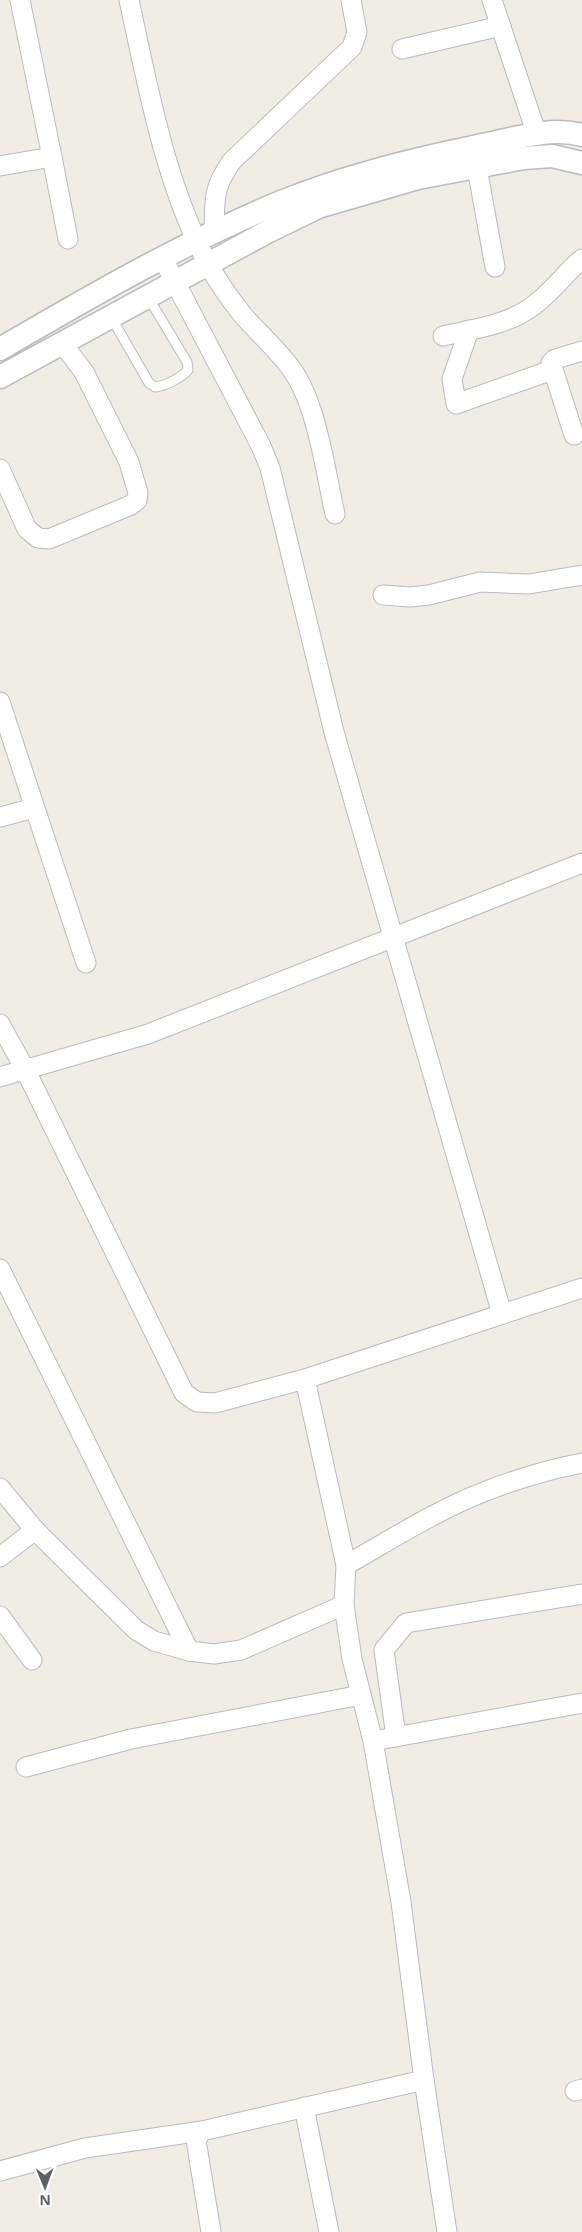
<svg xmlns="http://www.w3.org/2000/svg" width="582" height="2232" viewBox="0 0 582 2232" font-family="'Noto Sans',sans-serif">
  <style>
    .lines { fill: none; stroke-linecap: round; stroke-linejoin: round }
    .service-casing { stroke: #b8bbbf; stroke-width: 11 }
    .minor-casing { stroke: #b8bbbf; stroke-width: 21 }
    .tertiary-casing { stroke: #b8bbbf; stroke-width: 25 }
    .service { stroke: #fff; stroke-width: 9 }
    .minor { stroke: #fff; stroke-width: 19 }
    .tertiary { stroke: #fff; stroke-width: 22 }
  </style>
  <rect width="100%" height="100%" fill="#f0ede5"/>
  <g class="lines">
    <g class="service-casing">
      <path id="service" d="M 111,317 L 149,383 L 155,387 C 165,386 181,378 188,370 L 187,362 L 148,297"/>
    </g>
    <g class="minor-casing">
      <g id="minor">
        <path d="M 129,0 C 148,88 165,183 208,264 C 217,280 230,299 242,314 C 257,332 276,348 290,367 C 317,402 325,470 335,514"/>
        <path d="M 492,0 L 537,135"/>
        <path d="M 402,49 L 501,26"/>
        <path d="M 52,157 L 68,239"/>
        <path d="M 0,166 L 52,157 L 20,0"/>
        <path d="M 477,168 L 495,267"/>
        <path d="M 214,233 C 215,200 212,189 232,161 L 352,47 L 357,32 L 351,0"/>
        <path d="M 163,259 L 261,446 L 270,468 L 334,732 L 502,1314"/>
        <path d="M 469,330 L 452,379 L 456,404 L 552,370"/>
        <path d="M 443,336 C 473,329 509,325 534,305 C 552,292 565,273 582,259"/>
        <path d="M 574,435 L 551,363 L 555,359 L 582,351"/>
        <path d="M 0,469 L 27,529 L 38,538 L 49,539 L 131,505 L 137,500 L 138,493 L 129,462 L 84,372 L 62,343"/>
        <path d="M 383,595 L 410,597 L 429,595 L 480,582 L 529,584 L 582,575"/>
        <path d="M 0,702 L 86,963"/>
        <path d="M 0,817 L 34,808"/>
        <path d="M 0,1024 L 25,1069 L 184,1393 L 197,1402 L 215,1403 L 305,1379"/>
        <path d="M 0,1077 L 148,1034 L 582,863"/>
        <path d="M 0,1269 L 189,1651 L 214,1654 L 241,1650 L 344,1605"/>
        <path d="M 0,1488 L 35,1530"/>
        <path d="M 0,1557 L 35,1530 L 136,1630 L 154,1641 L 189,1651"/>
        <path d="M 346,1565 C 392,1539 437,1510 486,1491 C 517,1479 550,1469 582,1463"/>
        <path d="M 0,1616 L 32,1660"/>
        <path d="M 396,1737 L 384,1650 L 406,1623 L 582,1594"/>
        <path d="M 384,1739 L 582,1703"/>
        <path d="M 26,1767 L 131,1739 L 361,1695"/>
        <path d="M 575,2091 L 582,2089"/>
        <path d="M 304,2107 L 329,2232"/>
        <path d="M 0,2171 L 85,2148 L 202,2131"/>
        <path d="M 211,2232 L 196,2140 L 202,2131 L 424,2080"/>
        <path d="M 447,2232 L 424,2080 L 401,1902 L 373,1741 L 352,1659 L 344,1605 L 346,1565 L 305,1379 L 582,1288"/>
      </g>
    </g>
    <g class="tertiary-casing">
      <g id="tertiary">
        <path d="M 0,349 C 91,296 184,242 281,202 C 345,176 411,160 478,146 C 510,140 549,126 582,135"/>
        <path d="M 0,377 L 267,232 L 318,207 L 418,178 L 524,158 L 552,156 L 582,163"/>
      </g>
    </g>
    <use href="#service" class="service"/>
    <use href="#minor" class="minor"/>
    <use href="#tertiary" class="tertiary"/>
  </g>
  <g transform="translate(45 2187) rotate(179)" stroke="#ffffff" stroke-width="4" paint-order="stroke">
  <path d="M0-4L9 19L0 12L-9 19Z" fill="#5d6166"/>
  <text y="-8" font-size="14" font-weight="bold" text-anchor="middle" fill="#5d6166">N</text>
  </g>
</svg>
